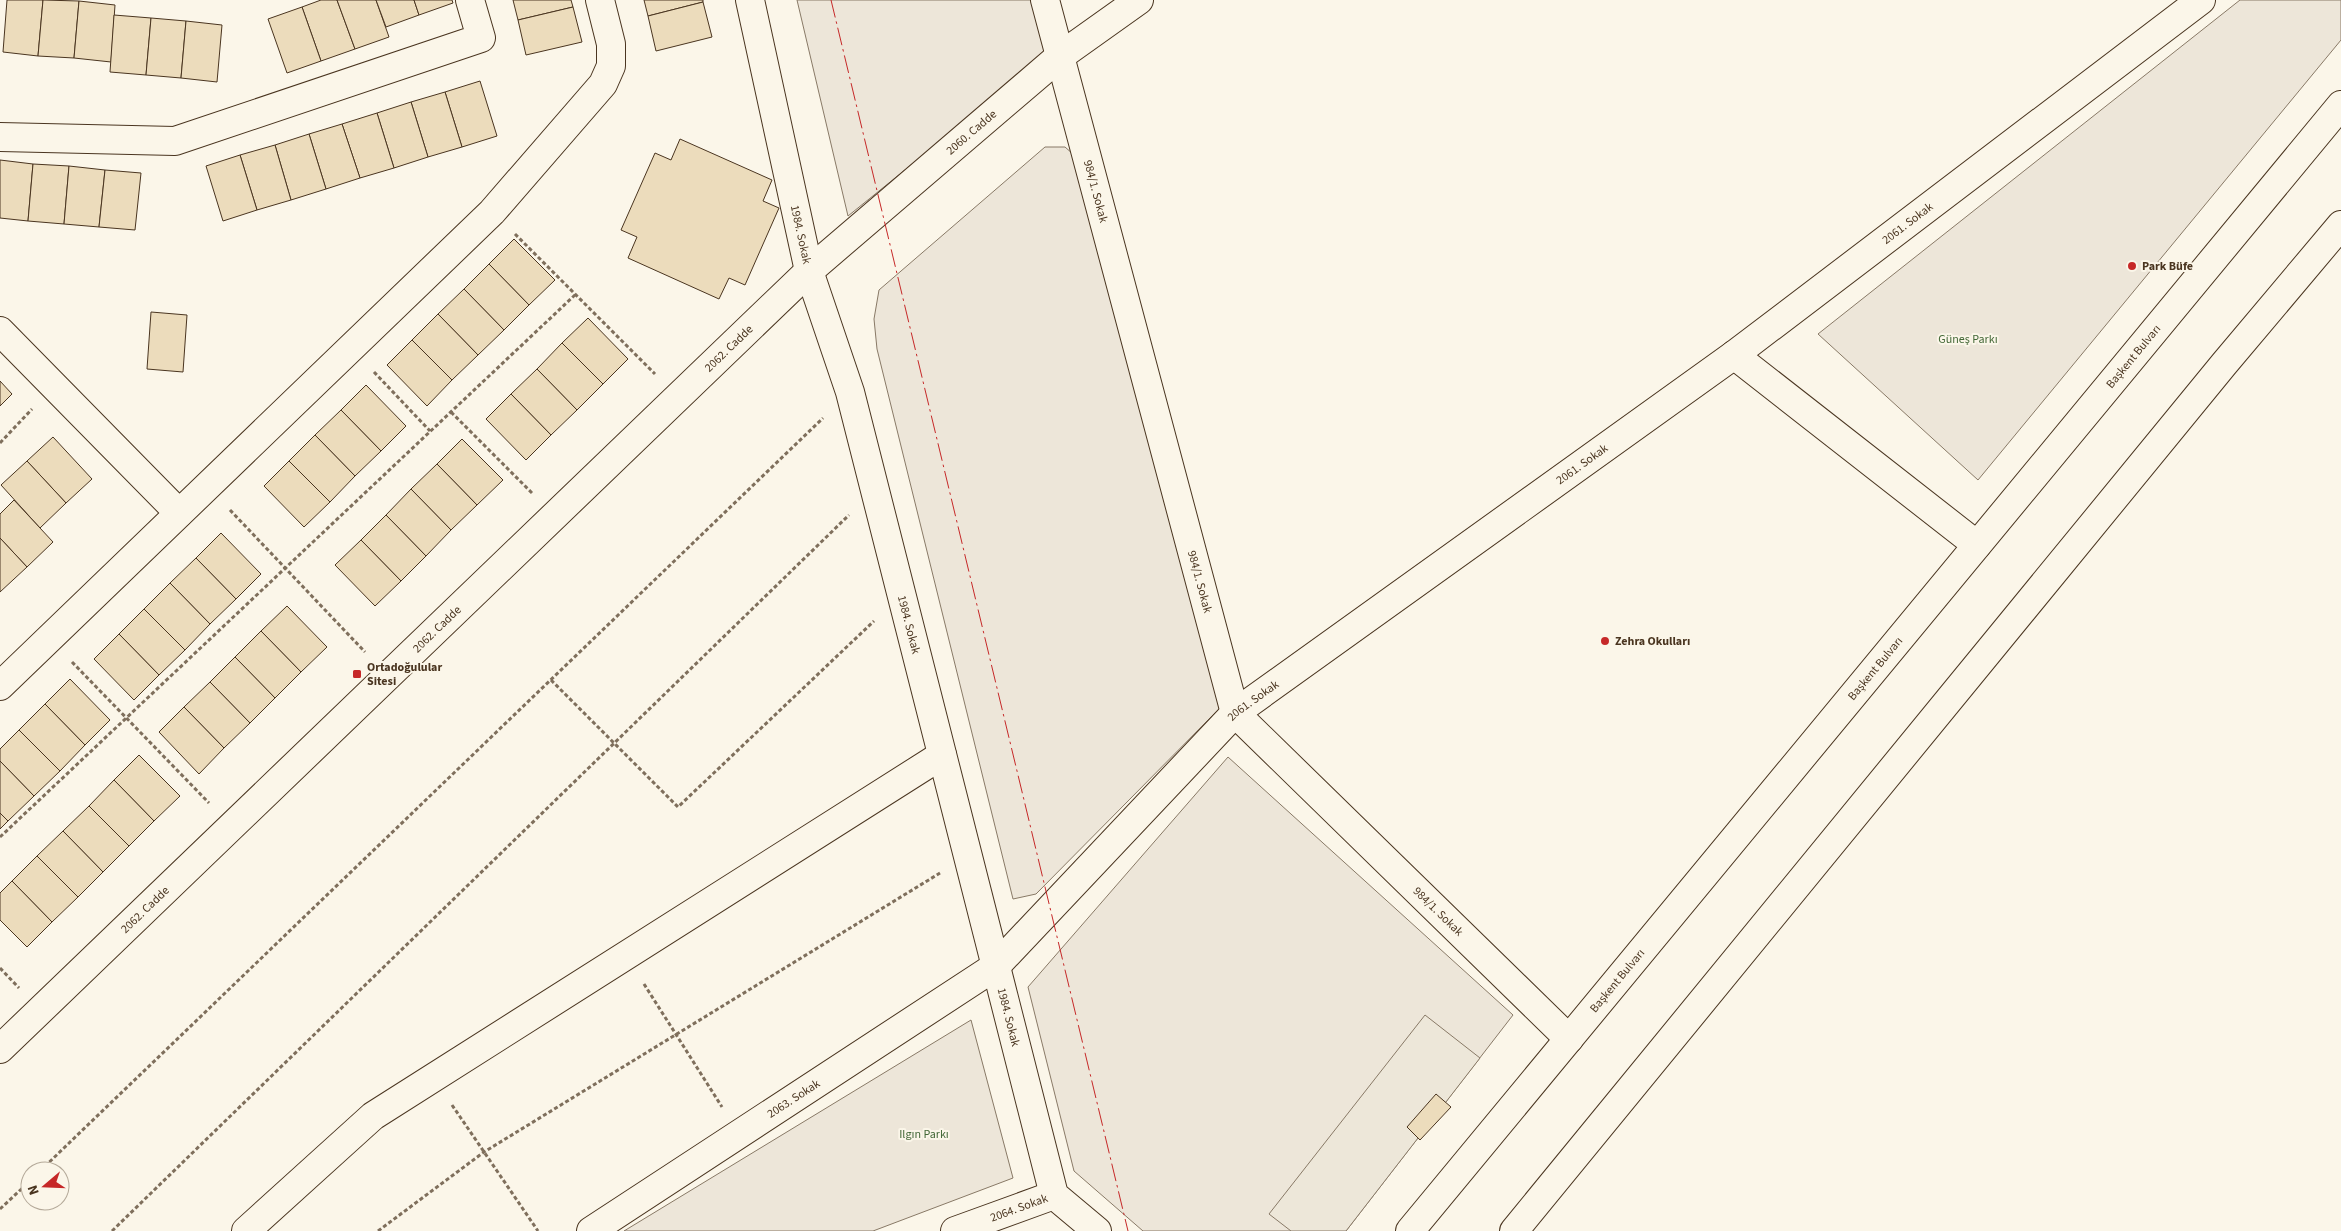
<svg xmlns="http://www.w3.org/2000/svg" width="2341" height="1231" viewBox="0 0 2341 1231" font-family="'Source Sans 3',sans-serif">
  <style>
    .green { fill: #ede6d9; stroke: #887966 }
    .parking { fill: #ede7d9; stroke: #887966 }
    .building { fill: #ecdcbc; stroke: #4a3520 }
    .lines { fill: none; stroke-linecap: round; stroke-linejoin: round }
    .minor-casing { stroke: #4a3520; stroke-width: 30 }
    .tertiary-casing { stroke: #4a3520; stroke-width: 30 }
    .primary-casing { stroke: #4a3520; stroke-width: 30 }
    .path { stroke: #7f6f5c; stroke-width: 3; stroke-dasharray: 4 2.5; stroke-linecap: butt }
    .minor { stroke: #fbf6e9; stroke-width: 28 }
    .tertiary { stroke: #fbf6e9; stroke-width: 28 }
    .primary { stroke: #fbf6e9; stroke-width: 28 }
    .power { stroke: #c62828; stroke-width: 1; stroke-dasharray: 18 4 2.5 4; stroke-linecap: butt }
    .poi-dot { fill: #c62828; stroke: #fbf6e9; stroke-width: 2 }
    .labels { text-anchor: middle; stroke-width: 4; stroke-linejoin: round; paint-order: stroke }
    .street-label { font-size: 12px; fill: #4a3520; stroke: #fbf6e9 }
    .poi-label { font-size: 12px; font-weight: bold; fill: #4a3520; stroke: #fbf6e9; text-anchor: start }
    .park-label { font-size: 12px; fill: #436837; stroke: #fbf6e9 }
  </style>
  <rect width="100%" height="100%" fill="#fbf6e9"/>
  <g class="green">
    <path d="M 797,0 L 1046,0 L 1050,47 L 1035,65 L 848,216 Z"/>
    <path d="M 2240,0 L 2341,0 L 2341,40 L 1978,480 L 1818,334 Z"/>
    <path d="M 1045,147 L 1065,147 L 1081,161 L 1220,708 L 1036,894 L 1013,899 L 877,349 L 874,319 L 879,290 Z"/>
    <path d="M 1228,757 L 1513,1015 L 1346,1231 L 1143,1231 L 1074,1171 L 1028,987 Z"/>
    <path d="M 971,1020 L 1013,1178 L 873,1231 L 624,1231 Z"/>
  </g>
  <path class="parking" d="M 1425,1015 L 1480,1058 L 1346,1231 L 1291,1231 L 1269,1214 Z"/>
  <g class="building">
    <path d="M 7,0 L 43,0 L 38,56 L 3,52 Z"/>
    <path d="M 43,0 L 79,1 L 74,58 L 38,56 Z"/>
    <path d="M 321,0 L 337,0 L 355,49 L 321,61 L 302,7 Z"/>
    <path d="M 337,0 L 376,0 L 389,37 L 355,49 Z"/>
    <path d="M 376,0 L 414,0 L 419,15 L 386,27 Z"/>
    <path d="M 414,0 L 452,0 L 453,3 L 419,15 Z"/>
    <path d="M 513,0 L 571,0 L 573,7 L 518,20 Z"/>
    <path d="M 644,0 L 703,0 L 703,2 L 648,16 Z"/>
    <path d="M 79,1 L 115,5 L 111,62 L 74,58 Z"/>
    <path d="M 703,2 L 712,37 L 656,51 L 648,16 Z"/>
    <path d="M 302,7 L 321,61 L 287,73 L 268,19 Z"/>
    <path d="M 573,7 L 582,42 L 526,55 L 518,20 Z"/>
    <path d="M 114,15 L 151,18 L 146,75 L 110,72 Z"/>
    <path d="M 151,18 L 186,21 L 181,78 L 146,75 Z"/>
    <path d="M 186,21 L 222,25 L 217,82 L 181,78 Z"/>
    <path d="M 480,81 L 497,136 L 462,147 L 445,92 Z"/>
    <path d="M 445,92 L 462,147 L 428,157 L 411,102 Z"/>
    <path d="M 411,102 L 428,157 L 394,168 L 377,113 Z"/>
    <path d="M 377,113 L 394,168 L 360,178 L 342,124 Z"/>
    <path d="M 342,124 L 360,178 L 326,189 L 309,134 Z"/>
    <path d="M 309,134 L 326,189 L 291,200 L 275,145 Z"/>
    <path d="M 680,139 L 772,180 L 763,201 L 779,208 L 745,285 L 729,278 L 719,299 L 628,258 L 637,237 L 621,230 L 655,153 L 671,160 Z"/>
    <path d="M 275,145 L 291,200 L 257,210 L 240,155 Z"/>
    <path d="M 240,155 L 257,210 L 223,221 L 206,166 Z"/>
    <path d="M 0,160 L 33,164 L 28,221 L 0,218 Z"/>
    <path d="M 33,164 L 69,166 L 64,224 L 28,221 Z"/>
    <path d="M 69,166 L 105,170 L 99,227 L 64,224 Z"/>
    <path d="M 105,170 L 141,173 L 135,230 L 99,227 Z"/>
    <path d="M 514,239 L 555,280 L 529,305 L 489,264 Z"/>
    <path d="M 489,264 L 529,305 L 504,330 L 464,289 Z"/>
    <path d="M 464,289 L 504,330 L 478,355 L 438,314 Z"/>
    <path d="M 151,312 L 187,315 L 183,372 L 147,369 Z"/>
    <path d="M 438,314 L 478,355 L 452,380 L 412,340 Z"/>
    <path d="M 588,318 L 628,359 L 603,384 L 562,343 Z"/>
    <path d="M 412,340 L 452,380 L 427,406 L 387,365 Z"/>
    <path d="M 562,343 L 603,384 L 577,410 L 537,369 Z"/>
    <path d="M 537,369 L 577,410 L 551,435 L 511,394 Z"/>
    <path d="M 0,381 L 12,394 L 0,406 Z"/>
    <path d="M 366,385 L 406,426 L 381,451 L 341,410 Z"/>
    <path d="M 511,394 L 551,435 L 526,460 L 486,419 Z"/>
    <path d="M 341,410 L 381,451 L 355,476 L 315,435 Z"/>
    <path d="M 315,435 L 355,476 L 330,502 L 289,461 Z"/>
    <path d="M 53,437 L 92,479 L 66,503 L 27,461 Z"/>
    <path d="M 462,439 L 503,480 L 477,505 L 437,464 Z"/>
    <path d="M 27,461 L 66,503 L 40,528 L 1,485 Z"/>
    <path d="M 289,461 L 330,502 L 304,527 L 264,486 Z"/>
    <path d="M 437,464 L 477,505 L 451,530 L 411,489 Z"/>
    <path d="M 411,489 L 451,530 L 426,556 L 386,515 Z"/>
    <path d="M 14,500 L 53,542 L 27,567 L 0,538 L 0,514 Z"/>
    <path d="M 386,515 L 426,556 L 401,581 L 361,540 Z"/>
    <path d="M 221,533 L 261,574 L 236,599 L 196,558 Z"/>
    <path d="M 0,538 L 27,567 L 0,592 Z"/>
    <path d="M 361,540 L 401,581 L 375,606 L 335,565 Z"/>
    <path d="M 196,558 L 236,599 L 210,624 L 170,583 Z"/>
    <path d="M 170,583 L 210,624 L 185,650 L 144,609 Z"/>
    <path d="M 287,606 L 327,647 L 301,672 L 261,631 Z"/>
    <path d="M 144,609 L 185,650 L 159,675 L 119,634 Z"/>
    <path d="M 261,631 L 301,672 L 275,698 L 235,657 Z"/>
    <path d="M 119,634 L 159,675 L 134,700 L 94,659 Z"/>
    <path d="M 235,657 L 275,698 L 250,723 L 210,682 Z"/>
    <path d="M 70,679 L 110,720 L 85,745 L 45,704 Z"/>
    <path d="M 210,682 L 250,723 L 224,748 L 184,707 Z"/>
    <path d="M 45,704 L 85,745 L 60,771 L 19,730 Z"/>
    <path d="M 184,707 L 224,748 L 199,774 L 159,732 Z"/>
    <path d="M 19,730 L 60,771 L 34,796 L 0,761 L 0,749 Z"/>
    <path d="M 139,755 L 180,796 L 154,821 L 114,780 Z"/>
    <path d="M 0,761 L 34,796 L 8,821 L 0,813 Z"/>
    <path d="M 114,780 L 154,821 L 129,846 L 89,806 Z"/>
    <path d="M 89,806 L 129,846 L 103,872 L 63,831 Z"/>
    <path d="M 0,813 L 8,821 L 0,829 Z"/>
    <path d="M 63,831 L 103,872 L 78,897 L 37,856 Z"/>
    <path d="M 37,856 L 78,897 L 52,922 L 12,881 Z"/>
    <path d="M 12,881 L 52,922 L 27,947 L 0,920 L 0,893 Z"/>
    <path d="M 1436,1094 L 1451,1107 L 1420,1140 L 1407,1127 Z"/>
  </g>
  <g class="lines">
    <g class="minor-casing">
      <g id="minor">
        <path id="s1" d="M 750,0 L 809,271 L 850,392 L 1054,1195 L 1097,1231"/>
        <path id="s2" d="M 1045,0 L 1235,713 L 1569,1039"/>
        <path d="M 0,137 L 175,141 L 481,38 L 470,0"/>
        <path d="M 0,331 L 179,513"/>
        <path d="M 1734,355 L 1977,545"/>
        <path d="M 0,686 L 492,212 L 603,84 L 611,66 L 611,44 L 600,0"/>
        <path d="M 246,1231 L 373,1116 L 942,755"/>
        <path id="s3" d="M 591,1231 L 996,966 L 1235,713 L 1734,355 L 2201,0"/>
        <path id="s4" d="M 955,1231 L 1054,1195"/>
      </g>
    </g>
    <g class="tertiary-casing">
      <g id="tertiary">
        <path id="s5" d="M 0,1049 L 809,271 L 1059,57 L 1139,0"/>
      </g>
    </g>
    <g class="primary-casing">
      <g id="primary">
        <path id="s6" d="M 1410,1231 L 2341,105"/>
        <path d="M 1514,1231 L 2224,364 L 2341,225"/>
      </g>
    </g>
    <g class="path">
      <path d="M 515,234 L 655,374"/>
      <path d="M 374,372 L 430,431"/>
      <path d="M 451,412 L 532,493"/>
      <path d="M 0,443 L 32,409"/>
      <path d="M 230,510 L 365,652"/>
      <path d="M 72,662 L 209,803"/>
      <path d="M 551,680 L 678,807 L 874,621"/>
      <path d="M 0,837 L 576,294"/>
      <path d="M 0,968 L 19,988"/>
      <path d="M 644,984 L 722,1107"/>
      <path d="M 452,1105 L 538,1231"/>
      <path d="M 40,1171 L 823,418"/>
      <path d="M 0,1209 L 30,1181"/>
      <path d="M 112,1231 L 849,515"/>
      <path d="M 378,1231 L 484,1152 L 940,873"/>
    </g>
    <use href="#minor" class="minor"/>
    <use href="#tertiary" class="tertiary"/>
    <use href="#primary" class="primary"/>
    <path class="power" d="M 831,0 L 1128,1231"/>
  </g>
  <g class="poi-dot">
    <circle cx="2132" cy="266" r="5"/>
    <circle cx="1605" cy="641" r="5"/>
    <rect x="352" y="669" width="10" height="10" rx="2.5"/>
  </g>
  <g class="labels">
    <g class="street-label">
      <text dy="4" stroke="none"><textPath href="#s5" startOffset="1336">2060. Cadde</textPath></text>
      <text dy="4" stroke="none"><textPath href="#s2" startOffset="198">984/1. Sokak</textPath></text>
      <text dy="4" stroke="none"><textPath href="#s3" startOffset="1664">2061. Sokak</textPath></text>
      <text dy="4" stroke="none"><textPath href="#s1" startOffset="240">1984. Sokak</textPath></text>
      <text dy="4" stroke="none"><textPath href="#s5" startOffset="1011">2062. Cadde</textPath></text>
      <text dy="4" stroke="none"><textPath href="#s6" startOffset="1135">Başkent Bulvarı</textPath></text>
      <text dy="4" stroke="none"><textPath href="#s3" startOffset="1259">2061. Sokak</textPath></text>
      <text dy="4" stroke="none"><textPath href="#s2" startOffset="602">984/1. Sokak</textPath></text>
      <text dy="4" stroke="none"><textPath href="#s1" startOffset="645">1984. Sokak</textPath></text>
      <text dy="4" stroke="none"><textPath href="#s5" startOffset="606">2062. Cadde</textPath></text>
      <text dy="4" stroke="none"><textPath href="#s6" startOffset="730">Başkent Bulvarı</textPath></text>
      <text dy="4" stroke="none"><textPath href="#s3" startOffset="854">2061. Sokak</textPath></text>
      <text dy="4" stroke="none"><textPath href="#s5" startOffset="201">2062. Cadde</textPath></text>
      <text dy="4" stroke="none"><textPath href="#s2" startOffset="1022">984/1. Sokak</textPath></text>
      <text dy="4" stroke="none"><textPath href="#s6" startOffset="325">Başkent Bulvarı</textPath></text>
      <text dy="4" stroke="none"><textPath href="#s1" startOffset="1050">1984. Sokak</textPath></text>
      <text dy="4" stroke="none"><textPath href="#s3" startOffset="242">2063. Sokak</textPath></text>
      <text dy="4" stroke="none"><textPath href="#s4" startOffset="68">2064. Sokak</textPath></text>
    </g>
    <g class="poi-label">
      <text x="2142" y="270">Park Büfe</text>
      <text x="1615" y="645">Zehra Okulları</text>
      <text x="367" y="671">Ortadoğulular<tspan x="367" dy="14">Sitesi</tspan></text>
    </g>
    <g class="park-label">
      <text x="1968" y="343">Güneş Parkı</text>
      <text x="924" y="1138">Ilgın Parkı</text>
    </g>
  </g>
  <g transform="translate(45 1186) rotate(251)"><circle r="24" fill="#fbf6e9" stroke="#b4a999"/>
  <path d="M0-4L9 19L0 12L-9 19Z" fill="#c62828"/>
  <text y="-8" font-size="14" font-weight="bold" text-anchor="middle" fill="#4a3520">N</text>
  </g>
</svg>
